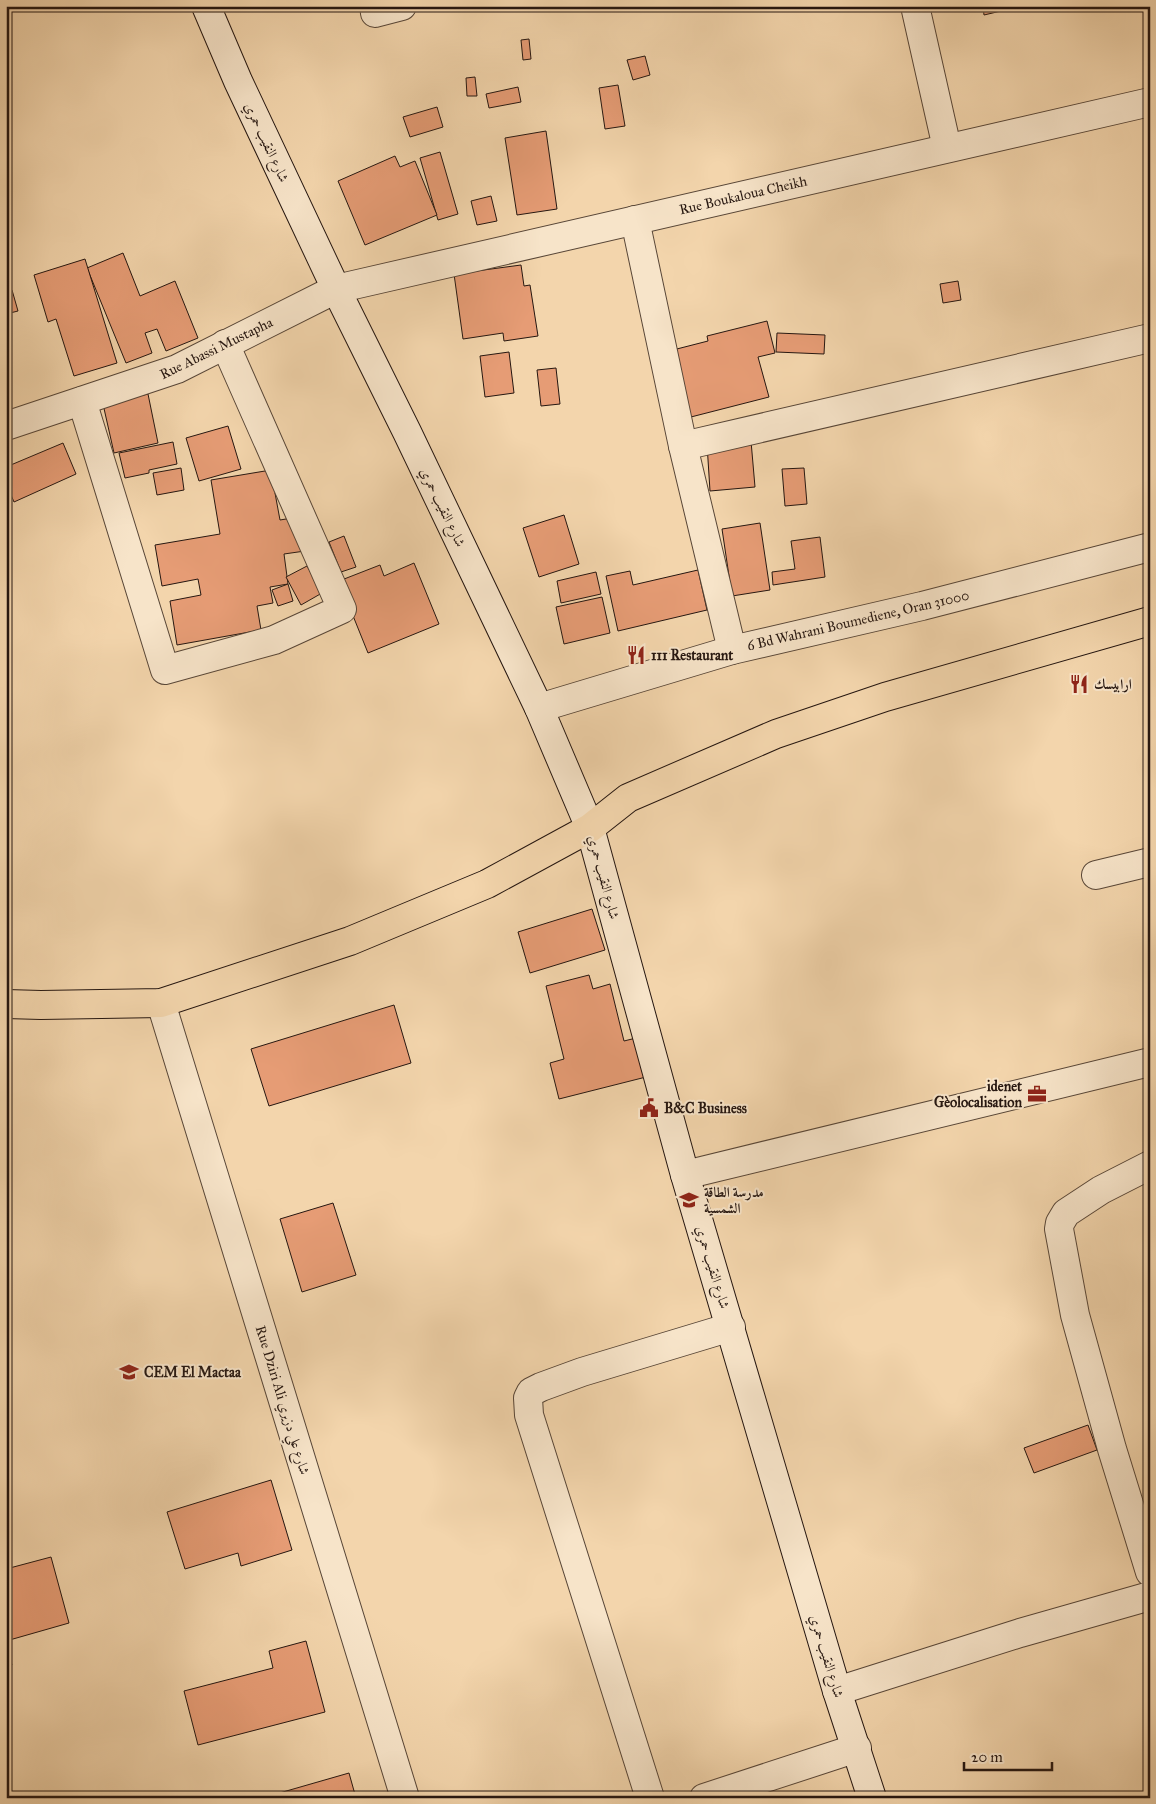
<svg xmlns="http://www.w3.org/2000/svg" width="1156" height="1804" viewBox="0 0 1156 1804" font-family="'IM FELL Great Primer',Amiri,serif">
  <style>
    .building { fill: #e69c75; stroke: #251610 }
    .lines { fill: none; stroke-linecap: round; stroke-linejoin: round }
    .street-casing { stroke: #584637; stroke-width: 30 }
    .secondary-casing { stroke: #251610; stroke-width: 30 }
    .primary-casing { stroke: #251610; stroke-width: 30 }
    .street { stroke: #f7e4c9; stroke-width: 28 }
    .secondary { stroke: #f7e4c9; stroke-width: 28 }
    .primary { stroke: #f3d5ac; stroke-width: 28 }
    .labels { text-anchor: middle; stroke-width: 4; stroke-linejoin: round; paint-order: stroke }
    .street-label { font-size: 14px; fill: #251610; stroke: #f7e4c9 }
    .poi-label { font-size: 14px; font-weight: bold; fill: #251610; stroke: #f7e4c9; text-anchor: start }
  </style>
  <rect width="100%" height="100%" fill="#f3d5ac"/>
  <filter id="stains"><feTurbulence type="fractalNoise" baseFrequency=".004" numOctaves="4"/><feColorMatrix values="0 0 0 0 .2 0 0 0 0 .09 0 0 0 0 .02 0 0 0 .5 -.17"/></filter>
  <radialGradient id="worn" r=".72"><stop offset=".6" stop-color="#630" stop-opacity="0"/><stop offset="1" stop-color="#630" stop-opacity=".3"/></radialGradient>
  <g class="building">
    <path d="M 983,6 L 1000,6 L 1001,11 L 984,15 Z"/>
    <path d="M 529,39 L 531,59 L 523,60 L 521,40 Z"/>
    <path d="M 645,56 L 650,75 L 633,80 L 627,60 Z"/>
    <path d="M 475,77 L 477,96 L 467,96 L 466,78 Z"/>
    <path d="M 618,85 L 625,126 L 605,129 L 599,88 Z"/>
    <path d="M 518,87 L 521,102 L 489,108 L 486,94 Z"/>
    <path d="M 437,107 L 443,127 L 410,137 L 403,117 Z"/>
    <path d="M 546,131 L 557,209 L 517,215 L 505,138 Z"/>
    <path d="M 440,152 L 458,214 L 438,220 L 420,158 Z"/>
    <path d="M 395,156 L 400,167 L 415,161 L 437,215 L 365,245 L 338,181 Z"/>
    <path d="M 491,196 L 497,221 L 477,225 L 471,201 Z"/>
    <path d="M 123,253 L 140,296 L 175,281 L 198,338 L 166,351 L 157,329 L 145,333 L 152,353 L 126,363 L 87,268 Z"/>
    <path d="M 85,259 L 117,363 L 74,376 L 56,319 L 48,322 L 34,275 Z"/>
    <path d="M 521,265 L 524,286 L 530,285 L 538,336 L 504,341 L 503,333 L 463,339 L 454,274 Z"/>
    <path d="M 958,281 L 961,300 L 943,303 L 940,284 Z"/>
    <path d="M 12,290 L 18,311 L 6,314 L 6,292 Z"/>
    <path d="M 767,321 L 775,353 L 758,357 L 769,397 L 687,418 L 669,351 L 708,341 L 707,336 Z"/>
    <path d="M 777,333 L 825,335 L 824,354 L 776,352 Z"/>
    <path d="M 509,352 L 514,393 L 485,397 L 480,356 Z"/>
    <path d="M 556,368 L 560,404 L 541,406 L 537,370 Z"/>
    <path d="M 148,394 L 158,443 L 114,453 L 103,404 Z"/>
    <path d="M 228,426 L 241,469 L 199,481 L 186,438 Z"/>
    <path d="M 751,441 L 755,487 L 710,491 L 707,444 Z"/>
    <path d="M 173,442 L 177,464 L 149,470 L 149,473 L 125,478 L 119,453 Z"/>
    <path d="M 63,443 L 76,474 L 14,502 L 6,483 L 6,467 Z"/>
    <path d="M 181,468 L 184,490 L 157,495 L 153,473 Z"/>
    <path d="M 804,468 L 807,504 L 785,506 L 782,469 Z"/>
    <path d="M 277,469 L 281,492 L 275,493 L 280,520 L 298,517 L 305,551 L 284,554 L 288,584 L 270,587 L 273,603 L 257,606 L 261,630 L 177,645 L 170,601 L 201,595 L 198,579 L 162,586 L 155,545 L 220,534 L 211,480 Z"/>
    <path d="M 564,515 L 579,564 L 539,577 L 523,528 Z"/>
    <path d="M 760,523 L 770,590 L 732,596 L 722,529 Z"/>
    <path d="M 344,536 L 356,567 L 341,572 L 329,542 Z"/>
    <path d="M 820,537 L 825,577 L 773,585 L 772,572 L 795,569 L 791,541 Z"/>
    <path d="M 414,563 L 439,624 L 368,653 L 339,581 L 380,565 L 384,576 Z"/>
    <path d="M 307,566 L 322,593 L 301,605 L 286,577 Z"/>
    <path d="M 698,570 L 707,610 L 618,631 L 606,576 L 630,571 L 633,585 Z"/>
    <path d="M 596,572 L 601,594 L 561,603 L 557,581 Z"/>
    <path d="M 288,584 L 293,601 L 278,606 L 272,590 Z"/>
    <path d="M 602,597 L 610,633 L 564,644 L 556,607 Z"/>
    <path d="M 592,909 L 605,950 L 530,973 L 518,932 Z"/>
    <path d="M 589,975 L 593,989 L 610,984 L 624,1041 L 636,1038 L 646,1077 L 559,1099 L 550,1063 L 564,1059 L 546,986 Z"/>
    <path d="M 394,1005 L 411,1063 L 269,1106 L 251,1049 Z"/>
    <path d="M 333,1203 L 356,1275 L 302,1292 L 280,1219 Z"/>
    <path d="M 1088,1425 L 1097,1450 L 1034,1473 L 1024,1448 Z"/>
    <path d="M 271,1480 L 292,1550 L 241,1566 L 238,1553 L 185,1569 L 167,1512 Z"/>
    <path d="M 51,1557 L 69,1623 L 6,1641 L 6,1569 Z"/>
    <path d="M 306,1641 L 325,1712 L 198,1745 L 184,1691 L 273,1668 L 269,1651 Z"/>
    <path d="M 6,1644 L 12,1665 L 6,1666 Z"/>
    <path d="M 349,1773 L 356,1798 L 262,1798 Z"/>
  </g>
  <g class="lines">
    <g class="street-casing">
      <g id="street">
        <path d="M 374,6 L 375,13 L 402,6"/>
        <path d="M 915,6 L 947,148"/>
        <path d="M 635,220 L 683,446 L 732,650"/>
        <path d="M 82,401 L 165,670 L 274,640 L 342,609 L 225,344"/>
        <path d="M 6,426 L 177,369 L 336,289 L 1150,102"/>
        <path d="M 683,446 L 1150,338"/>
        <path d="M 539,708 L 732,650 L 922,606 L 1150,547"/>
        <path d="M 1096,875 L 1150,862"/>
        <path d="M 161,1003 L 405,1798"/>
        <path d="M 1150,1165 L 1101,1190 L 1066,1213 L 1060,1223 L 1059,1229 L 1075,1315 L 1112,1449 L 1150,1572"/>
        <path d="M 685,1175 L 1150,1062"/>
        <path d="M 837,1691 L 1020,1633 L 1150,1596"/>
        <path d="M 650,1798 L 529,1415 L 528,1398 L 531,1392 L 541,1387 L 582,1372 L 731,1327"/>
        <path d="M 704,1798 L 857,1748"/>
      </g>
    </g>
    <g class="secondary-casing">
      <path id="secondary" d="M 206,6 L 238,81 L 336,289 L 407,432 L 539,708 L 590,828 L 685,1175 L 837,1691 L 872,1798"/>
    </g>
    <g class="primary-casing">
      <path id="primary" d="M 6,1004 L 41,1005 L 161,1003 L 350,941 L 487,884 L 590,828 L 628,798 L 776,734 L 885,697 L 1150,621"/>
    </g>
    <use href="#street" class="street"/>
    <use href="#secondary" class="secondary"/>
    <use href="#primary" class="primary"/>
  </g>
  <defs>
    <g id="restaurant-bare" transform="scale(1.5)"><path d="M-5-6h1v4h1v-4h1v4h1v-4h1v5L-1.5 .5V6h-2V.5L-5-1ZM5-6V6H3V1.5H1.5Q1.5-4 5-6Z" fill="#8f2418" stroke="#f7e4c9" stroke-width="2.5" paint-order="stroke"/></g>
    <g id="office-bare" transform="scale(1.5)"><path d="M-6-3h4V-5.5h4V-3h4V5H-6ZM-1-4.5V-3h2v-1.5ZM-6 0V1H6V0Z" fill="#8f2418" stroke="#f7e4c9" stroke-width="2.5" paint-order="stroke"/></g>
    <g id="civic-bare" transform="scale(1.5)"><path d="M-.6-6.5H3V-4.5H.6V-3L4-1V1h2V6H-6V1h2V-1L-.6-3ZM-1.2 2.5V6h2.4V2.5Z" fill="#8f2418" stroke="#f7e4c9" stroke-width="2.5" paint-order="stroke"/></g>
    <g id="school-bare" transform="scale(1.5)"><path d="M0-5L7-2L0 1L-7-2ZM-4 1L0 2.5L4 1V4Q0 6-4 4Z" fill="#8f2418" stroke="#f7e4c9" stroke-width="2.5" paint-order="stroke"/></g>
  </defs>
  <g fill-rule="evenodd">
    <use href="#restaurant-bare" x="636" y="655"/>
    <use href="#restaurant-bare" x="1079" y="684"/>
    <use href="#office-bare" x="1037" y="1094"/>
    <use href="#civic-bare" x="649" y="1108"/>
    <use href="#school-bare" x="689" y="1200"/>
    <use href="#school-bare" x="129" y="1372"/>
  </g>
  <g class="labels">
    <g class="street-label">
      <text transform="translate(267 142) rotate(65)" y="5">شارع النقيب حمري</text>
      <text transform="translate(743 195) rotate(-13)" y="5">Rue Boukaloua Cheikh</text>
      <text transform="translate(216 348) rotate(-26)" y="5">Rue Abassi Mustapha</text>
      <text transform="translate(443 507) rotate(64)" y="5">شارع النقيب حمري</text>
      <text transform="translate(858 620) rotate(-13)" y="5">6 Bd Wahrani Boumediene, Oran 31000</text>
      <text transform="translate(604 877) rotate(75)" y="5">شارع النقيب حمري</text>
      <text transform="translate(713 1267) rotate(73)" y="5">شارع النقيب حمري</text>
      <text transform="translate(283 1400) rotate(73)" y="5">Rue Dziri Ali شارع علي دزيري</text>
      <text transform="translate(827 1656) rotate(73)" y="5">شارع النقيب حمري</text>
    </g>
    <g class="poi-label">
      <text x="651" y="660">111 Restaurant</text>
      <text x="1094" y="689">ارابيسك</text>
      <text x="1022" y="1091" text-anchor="end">idenet<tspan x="1022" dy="16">Gèolocalisation</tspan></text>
      <text x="664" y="1113">B&amp;C Business</text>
      <text x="704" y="1197">مدرسة الطاقة<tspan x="704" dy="16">الشمسية</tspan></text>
      <text x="144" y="1377">CEM El Mactaa</text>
    </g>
  </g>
  <rect width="1156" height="1804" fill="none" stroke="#f3d5ac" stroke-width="25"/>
  <rect x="8" y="8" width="1141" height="1789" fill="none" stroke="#251610" stroke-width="2.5"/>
  <rect x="12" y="12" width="1131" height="1779" fill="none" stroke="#251610"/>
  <path d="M964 1762v8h88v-8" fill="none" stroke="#251610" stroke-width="2.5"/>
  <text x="971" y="1762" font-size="15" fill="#251610" stroke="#f7e4c9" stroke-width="4" paint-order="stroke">20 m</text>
  <rect width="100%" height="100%" filter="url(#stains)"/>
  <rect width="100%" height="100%" fill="url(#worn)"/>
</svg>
